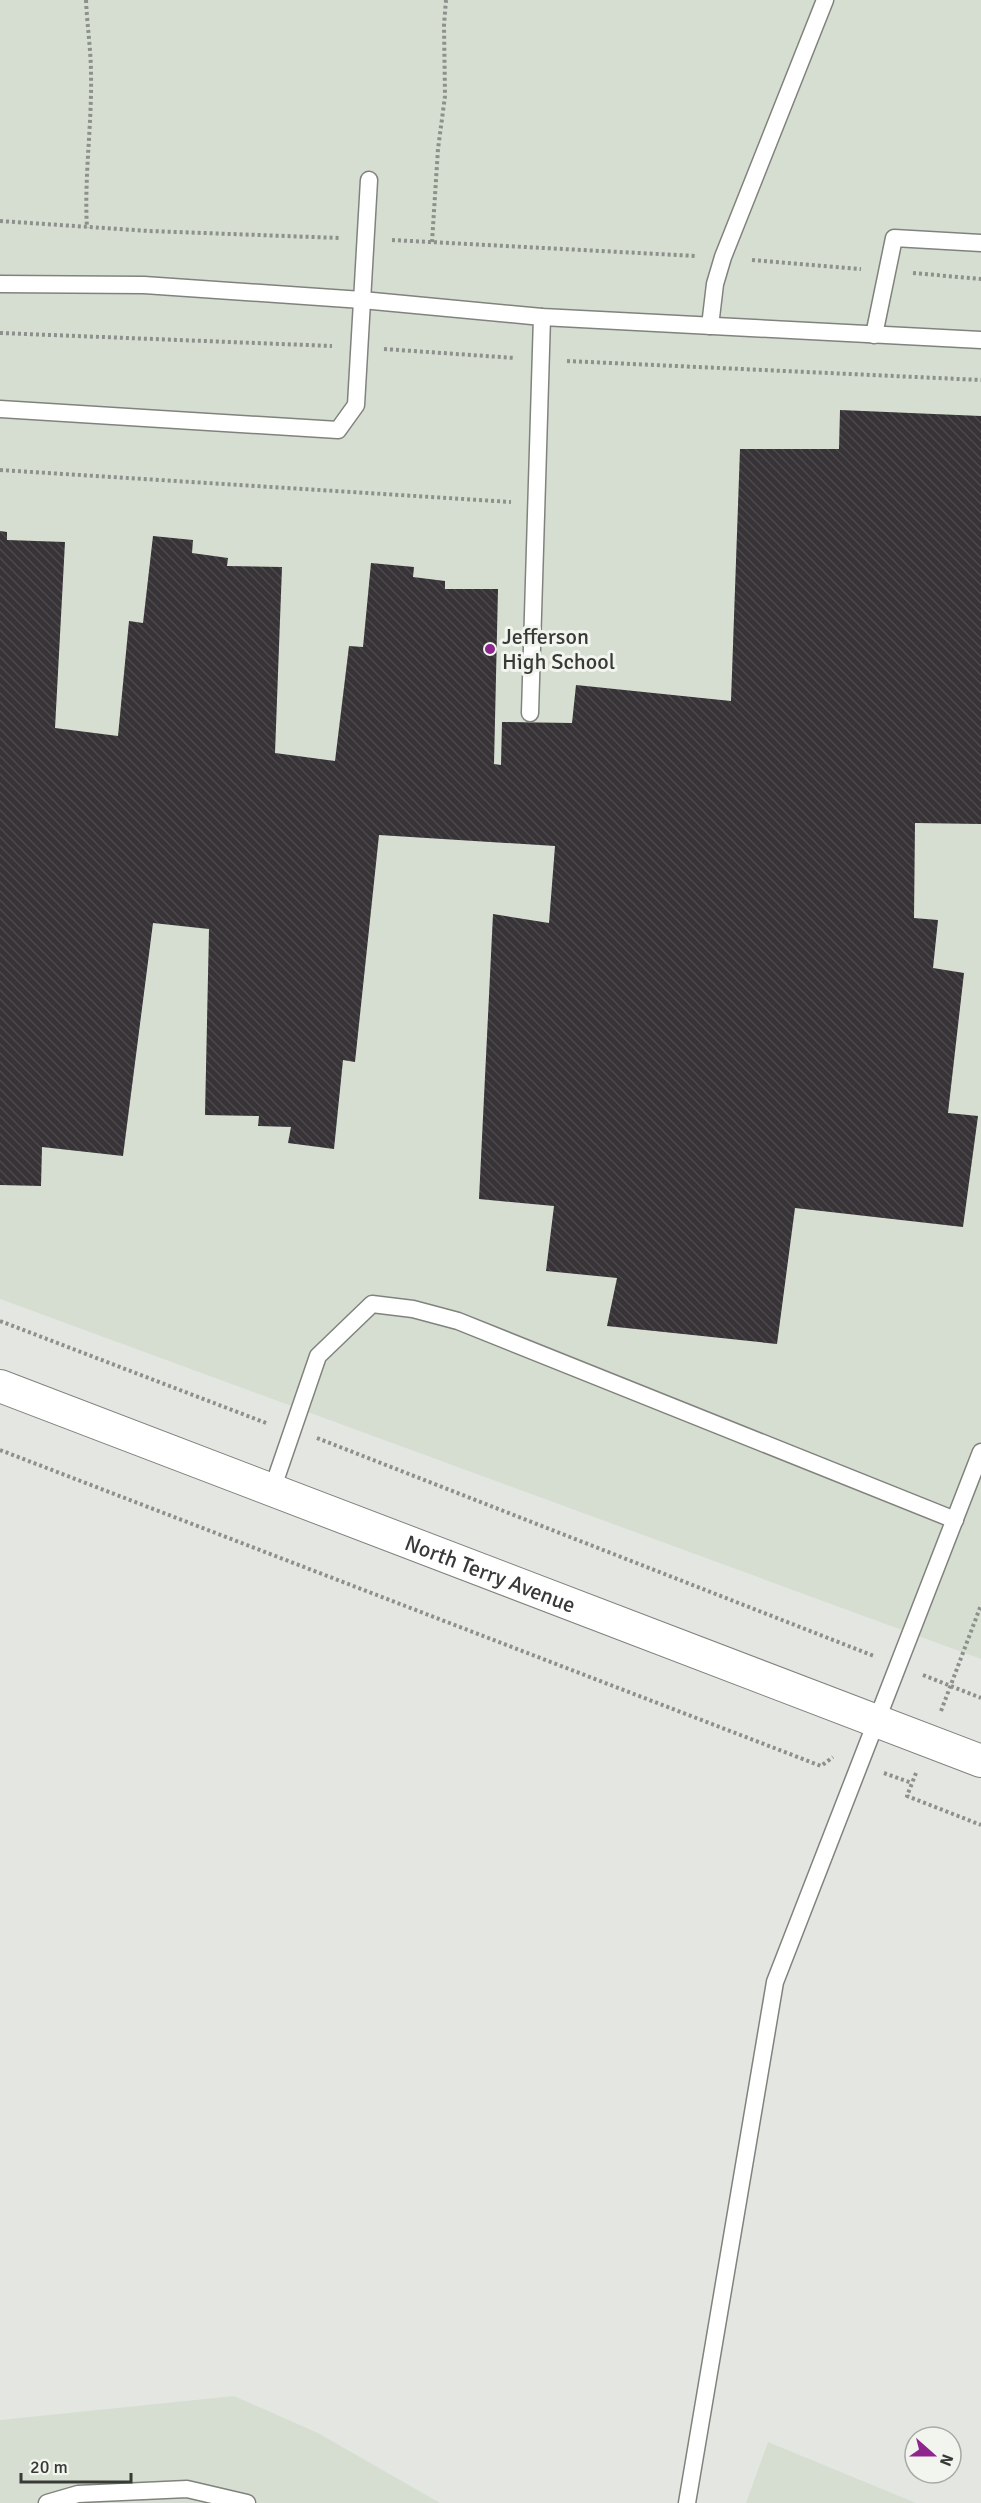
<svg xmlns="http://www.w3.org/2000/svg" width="981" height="2503" viewBox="0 0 981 2503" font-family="Signika,sans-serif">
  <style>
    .built { fill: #d6ded1 }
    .building { fill: url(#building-back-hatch) }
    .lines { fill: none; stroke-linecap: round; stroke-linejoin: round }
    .lane-casing { stroke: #80837d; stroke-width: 19 }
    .street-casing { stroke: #80837d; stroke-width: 34 }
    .path { stroke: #8d908b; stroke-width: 4; stroke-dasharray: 3 3; stroke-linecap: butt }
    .lane { stroke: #fff; stroke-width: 16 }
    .street { stroke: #fff; stroke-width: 32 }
    .poi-dot { fill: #8d278d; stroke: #f1f5ee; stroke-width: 2 }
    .labels { text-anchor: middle; stroke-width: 6; stroke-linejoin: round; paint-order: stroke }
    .poi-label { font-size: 22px; fill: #383a37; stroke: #f1f5ee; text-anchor: start }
    .street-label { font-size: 22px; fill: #383a37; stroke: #f1f5ee }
  </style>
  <defs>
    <pattern id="building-back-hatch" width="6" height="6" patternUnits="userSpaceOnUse" patternTransform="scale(1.5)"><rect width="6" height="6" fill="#373337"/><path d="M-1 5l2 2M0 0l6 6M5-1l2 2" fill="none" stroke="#4c494c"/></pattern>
  </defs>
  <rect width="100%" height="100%" fill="#e4e7e1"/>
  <g class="built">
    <path d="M 0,0 L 981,0 L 981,1659 L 0,1299 Z"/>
    <path d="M 234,2396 L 318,2433 L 440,2503 L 0,2503 L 0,2420 Z"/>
    <path d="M 768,2442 L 916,2503 L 746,2503 Z"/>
  </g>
  <path class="building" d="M 840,410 L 981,416 L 981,824 L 915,823 L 914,918 L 938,920 L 933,968 L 964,973 L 948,1113 L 978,1116 L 963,1227 L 795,1208 L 777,1344 L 607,1326 L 617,1278 L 546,1271 L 554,1206 L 479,1199 L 493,914 L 549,923 L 555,846 L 379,835 L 355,1062 L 343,1060 L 334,1149 L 288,1143 L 291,1127 L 258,1126 L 259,1116 L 205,1115 L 209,929 L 153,923 L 123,1156 L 42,1147 L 41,1186 L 0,1185 L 0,531 L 7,532 L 7,540 L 65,542 L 55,728 L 118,736 L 129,621 L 143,623 L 153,536 L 193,540 L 192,553 L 228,558 L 227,566 L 282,567 L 275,753 L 335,761 L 349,646 L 363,647 L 371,563 L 414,567 L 413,577 L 445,581 L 445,589 L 498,589 L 494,764 L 501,765 L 502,722 L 572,723 L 576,685 L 731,701 L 740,449 L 839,449 Z"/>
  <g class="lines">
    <g class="lane-casing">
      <g id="lane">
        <path d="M 0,284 L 144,285 L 362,300 L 542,317 L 981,340"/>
        <path d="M 710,326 L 715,284 L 723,257 L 825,0"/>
        <path d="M 874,335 L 894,238 L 981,243"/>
        <path d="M 0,409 L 338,430 L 356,405 L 369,180"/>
        <path d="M 530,713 L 542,317"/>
        <path d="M 272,1490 L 318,1356 L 372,1304 L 413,1309 L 458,1321 L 955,1520"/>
        <path d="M 47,2503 L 78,2494 L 187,2489 L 247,2503"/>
        <path d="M 687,2503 L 775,1982 L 981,1452"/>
      </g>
    </g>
    <g class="street-casing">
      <g id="street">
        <path id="s1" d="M 0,1386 L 981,1761"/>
      </g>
    </g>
    <g class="path">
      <path d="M 86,0 C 87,25 91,50 91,74 C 92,126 84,177 87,228"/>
      <path d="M 0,221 L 149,231 L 340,238"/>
      <path d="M 392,240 L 696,256"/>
      <path d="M 432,242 L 438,149 L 445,96 L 444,25 L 446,0"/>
      <path d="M 752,260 L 861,269"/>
      <path d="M 913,273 L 981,279"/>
      <path d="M 0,333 L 332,346"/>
      <path d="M 384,349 L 515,358"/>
      <path d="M 567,361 L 981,380"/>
      <path d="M 0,470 L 511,502"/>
      <path d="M 0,1321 L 266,1423"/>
      <path d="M 317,1438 L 874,1656"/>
      <path d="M 0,1450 L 821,1766 L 833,1757"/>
      <path d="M 923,1675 L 981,1698"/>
      <path d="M 941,1711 L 981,1605"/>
      <path d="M 884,1773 L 912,1783"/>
      <path d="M 916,1773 L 907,1796 L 981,1825"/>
    </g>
    <use href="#lane" class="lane"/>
    <use href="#street" class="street"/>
  </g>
  <circle class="poi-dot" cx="490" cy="649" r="6"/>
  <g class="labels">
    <g class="poi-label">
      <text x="502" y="644">Jefferson<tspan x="502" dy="25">High School</tspan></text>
    </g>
    <g class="street-label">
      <text dy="8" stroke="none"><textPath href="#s1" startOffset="525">North Terry Avenue</textPath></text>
    </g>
  </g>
  <g transform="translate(933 2455) rotate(111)"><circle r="28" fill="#f1f5ee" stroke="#a7aaa5" stroke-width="1.5"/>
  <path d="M0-4.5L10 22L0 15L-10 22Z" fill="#8d278d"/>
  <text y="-9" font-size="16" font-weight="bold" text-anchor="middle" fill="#383a37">N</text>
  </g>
  <path d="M21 2473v9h110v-9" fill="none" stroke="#383a37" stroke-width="3"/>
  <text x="30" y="2473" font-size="18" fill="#383a37" stroke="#f1f5ee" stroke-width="4.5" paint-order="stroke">20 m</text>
</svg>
